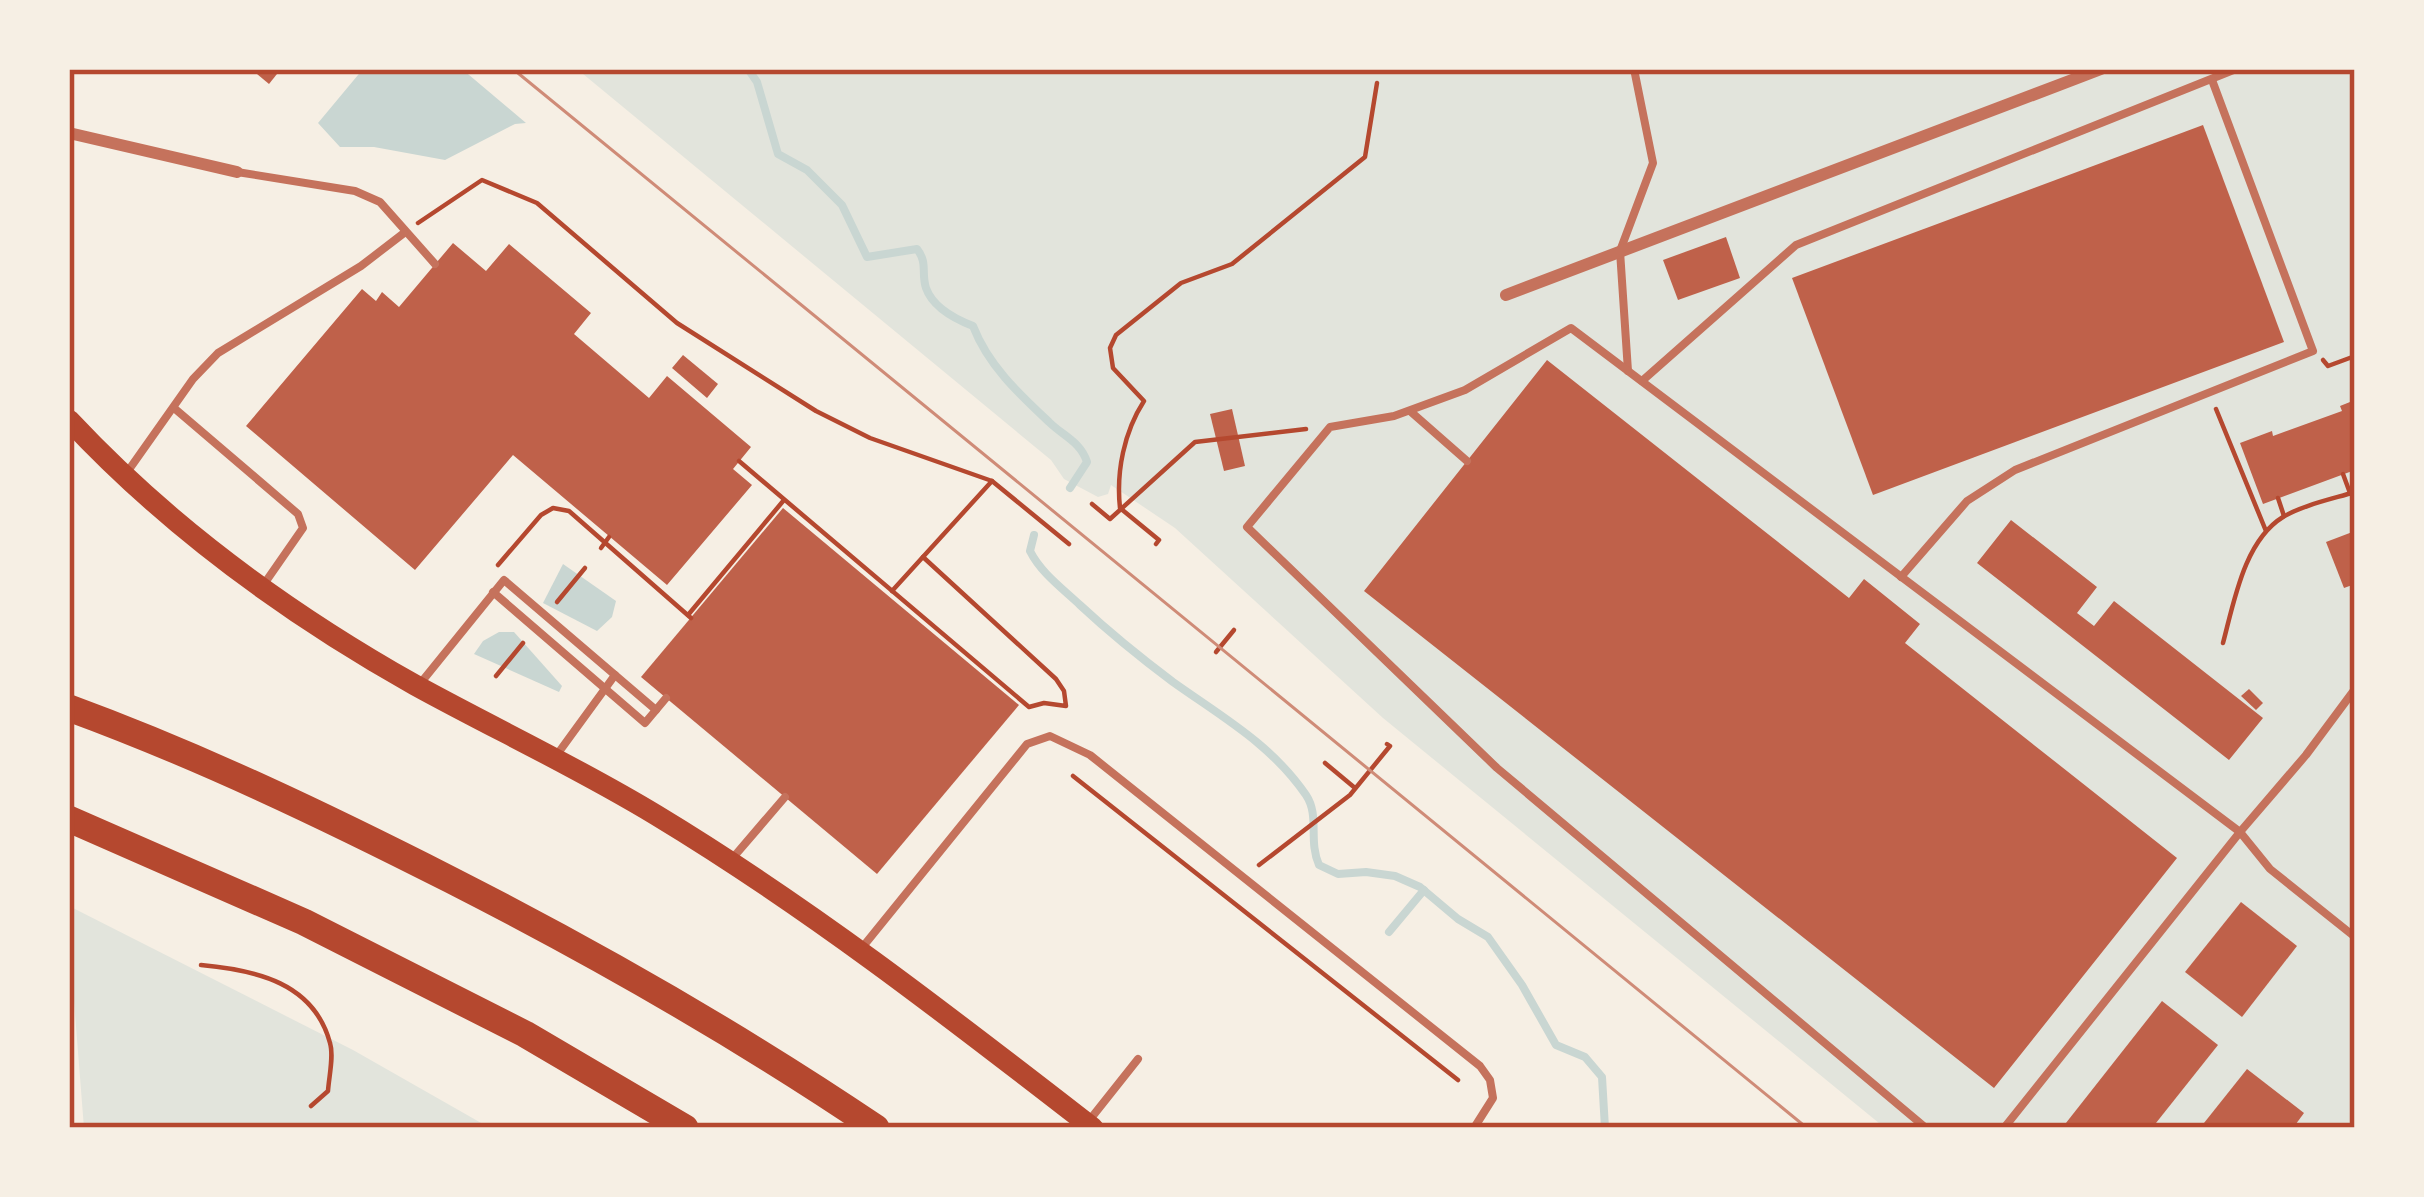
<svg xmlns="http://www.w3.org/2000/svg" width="2424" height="1197" viewBox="0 0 2424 1197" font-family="'Zilla Slab',serif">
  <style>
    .green { fill: #e2e4dc }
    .water { fill: #c9d6d2 }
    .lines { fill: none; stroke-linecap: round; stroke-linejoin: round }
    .stream { stroke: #c9d6d2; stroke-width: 8 }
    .building { fill: #bf614a }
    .path { stroke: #b5482f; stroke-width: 4.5 }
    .service { stroke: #c5725c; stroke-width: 8 }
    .minor { stroke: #c5725c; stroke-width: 12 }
    .secondary { stroke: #b5482f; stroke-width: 21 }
    .motorway { stroke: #b5482f; stroke-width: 27 }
    .tram { stroke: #cf8b77; stroke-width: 3 }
    .neatline { fill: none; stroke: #b5482f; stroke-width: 4.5 }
  </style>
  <rect width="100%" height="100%" fill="#f6efe4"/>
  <g class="green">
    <path d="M 577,69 L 2355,69 L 2355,1128 L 1885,1128 L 1383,718 L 1175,528 L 1111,485 L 1108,494 L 1098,497 L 1064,479 L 1051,460 Z"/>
    <path d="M 69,906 L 353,1050 L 490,1128 L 84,1128 L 74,1001 L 69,1001 Z"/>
  </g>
  <g class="water">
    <path d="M 363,69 L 462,69 L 526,123 L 515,124 L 445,160 L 374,147 L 340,147 L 318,123 Z"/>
    <path d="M 563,564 L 616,601 L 612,617 L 597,631 L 543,603 Z"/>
    <path d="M 499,632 L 514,632 L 562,686 L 559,692 L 474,654 L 483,641 Z"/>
  </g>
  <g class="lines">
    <g class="stream">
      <path d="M 748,69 L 757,82 L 778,154 L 807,170 L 842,205 L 867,257 L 917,249 C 928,263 921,273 926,288 C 933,308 955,319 973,326 C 988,365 1018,393 1049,422 C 1063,436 1081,442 1087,462 L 1070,488"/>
      <path d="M 1034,535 L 1030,551 C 1041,573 1062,588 1080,605 C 1109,632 1141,658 1173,682 C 1222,717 1271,744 1306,795 C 1320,816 1308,840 1319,865 L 1338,874 L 1366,872 L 1395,876 L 1420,887 L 1458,919 L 1488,937 L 1522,985 L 1556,1045 L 1585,1057 L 1602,1077 L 1605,1128"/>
      <path d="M 1389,932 L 1424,890"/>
    </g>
  </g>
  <g class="building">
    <path d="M 251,69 L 281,69 L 269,84 Z"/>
    <path d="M 2203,125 L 2284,342 L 1873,495 L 1792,278 Z"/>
    <path d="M 1726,237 L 1740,278 L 1678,300 L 1663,260 Z"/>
    <path d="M 453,243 L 486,271 L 509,244 L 591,313 L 574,334 L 649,398 L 667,376 L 751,447 L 733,469 L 752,485 L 667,585 L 513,455 L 415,570 L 246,426 L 362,289 L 376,301 L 382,292 L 399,307 Z"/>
    <path d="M 683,355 L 718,384 L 707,398 L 672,368 Z"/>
    <path d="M 1547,360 L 1849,598 L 1864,579 L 1920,624 L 1905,643 L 2177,858 L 1994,1088 L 1364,591 Z"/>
    <path d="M 2355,400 L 2355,470 L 2263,504 L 2240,443 L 2272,431 L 2273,436 L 2342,411 L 2340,406 Z"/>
    <path d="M 1232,409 L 1245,466 L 1224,471 L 1210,414 Z"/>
    <path d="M 783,508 L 1019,705 L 877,874 L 641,677 Z"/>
    <path d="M 2011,520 L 2097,587 L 2077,613 L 2094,626 L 2114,601 L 2263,718 L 2229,760 L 1977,563 Z"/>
    <path d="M 2355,531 L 2355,584 L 2344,588 L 2326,542 Z"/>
    <path d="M 2249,689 L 2263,703 L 2256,710 L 2241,696 Z"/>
    <path d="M 2241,902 L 2297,946 L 2242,1017 L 2185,972 Z"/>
    <path d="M 2162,1001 L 2218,1045 L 2152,1128 L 2062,1128 Z"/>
    <path d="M 2247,1069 L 2304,1113 L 2293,1128 L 2200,1128 Z"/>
  </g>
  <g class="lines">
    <g class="path">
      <path d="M 418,223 L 482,180 L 537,203 L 677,323 L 816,411 L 870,438 L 992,481 L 1069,544"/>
      <path d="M 2323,360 L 2328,366 L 2355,356"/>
      <path d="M 2216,409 L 2266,531"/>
      <path d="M 739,461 L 1029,707 L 1044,703 L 1066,706 L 1064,691 L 1056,679 L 923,557"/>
      <path d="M 2343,474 L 2350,493"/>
      <path d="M 2278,498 L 2284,516"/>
      <path d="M 1092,504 L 1110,519 L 1195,442 L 1306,429"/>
      <path d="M 1156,544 L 1159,540 L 1120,508 C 1116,472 1124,432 1144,401 L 1113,368 L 1110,348 L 1116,335 L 1181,283 L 1232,264 L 1365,157 L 1377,83"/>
      <path d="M 601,548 L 609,537"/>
      <path d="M 498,565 L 541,515 L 553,508 L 569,511 L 691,618"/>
      <path d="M 892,591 L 992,481"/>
      <path d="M 557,602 L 585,568"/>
      <path d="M 688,615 L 784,500"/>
      <path d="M 2223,643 C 2234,602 2244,541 2283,517 C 2303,505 2332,499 2355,492"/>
      <path d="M 1216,652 L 1234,630"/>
      <path d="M 496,676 L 523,643"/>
      <path d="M 1325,763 L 1355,788"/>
      <path d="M 1073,776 L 1458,1080"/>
      <path d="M 1259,865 L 1350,795 L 1390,746 L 1387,744"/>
      <path d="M 201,965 C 256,970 314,983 330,1043 C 334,1056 329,1076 328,1091 L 311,1106"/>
    </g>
    <g class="service">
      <path d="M 237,172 L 355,191 L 380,202 L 435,264"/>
      <path d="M 1628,371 L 1620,251 L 1653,163 L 1634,69"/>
      <path d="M 1642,381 L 1796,245 L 2236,69"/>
      <path d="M 174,408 L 298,514 L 303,528 L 262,587"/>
      <path d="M 1410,411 L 1467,461"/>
      <path d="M 128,471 L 193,379 L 218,353 L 361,266 L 404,233"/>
      <path d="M 1901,577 L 1967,501 L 2015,470 L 2313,351 L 2212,80"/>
      <path d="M 493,592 L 645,723 L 666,698"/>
      <path d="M 419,685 L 504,580 L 656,710"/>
      <path d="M 556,756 L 615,675"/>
      <path d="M 731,860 L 785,797"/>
      <path d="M 861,949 L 1027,744 L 1050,736 L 1090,755 L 1480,1066 L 1490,1080 L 1493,1098 L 1474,1128"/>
      <path d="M 1088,1122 L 1138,1059"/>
      <path d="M 1926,1128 L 1497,768 L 1247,527 L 1330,427 L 1394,416 L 1465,390 L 1571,328 L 2240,832 L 2270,869 L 2355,937"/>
      <path d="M 2004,1128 L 2240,832 L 2306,755 L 2355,689"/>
    </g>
    <g class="minor">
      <path d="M 69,133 L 237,172"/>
      <path d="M 1506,295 L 2101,69"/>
    </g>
    <path class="secondary" d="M 69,420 C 169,527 287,613 415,685 C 495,729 577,767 656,815 C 810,908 951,1018 1093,1128"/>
    <g class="motorway">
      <path d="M 69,708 C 200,756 327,817 451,880 C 598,955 740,1036 876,1128"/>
      <path d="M 69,819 L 304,922 L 525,1034 L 685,1128"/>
    </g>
    <path class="tram" d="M 513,69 L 1807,1128"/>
  </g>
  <rect width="2424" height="1197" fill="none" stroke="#f6efe4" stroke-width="144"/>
  <rect x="72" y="72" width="2280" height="1053" class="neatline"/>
</svg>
